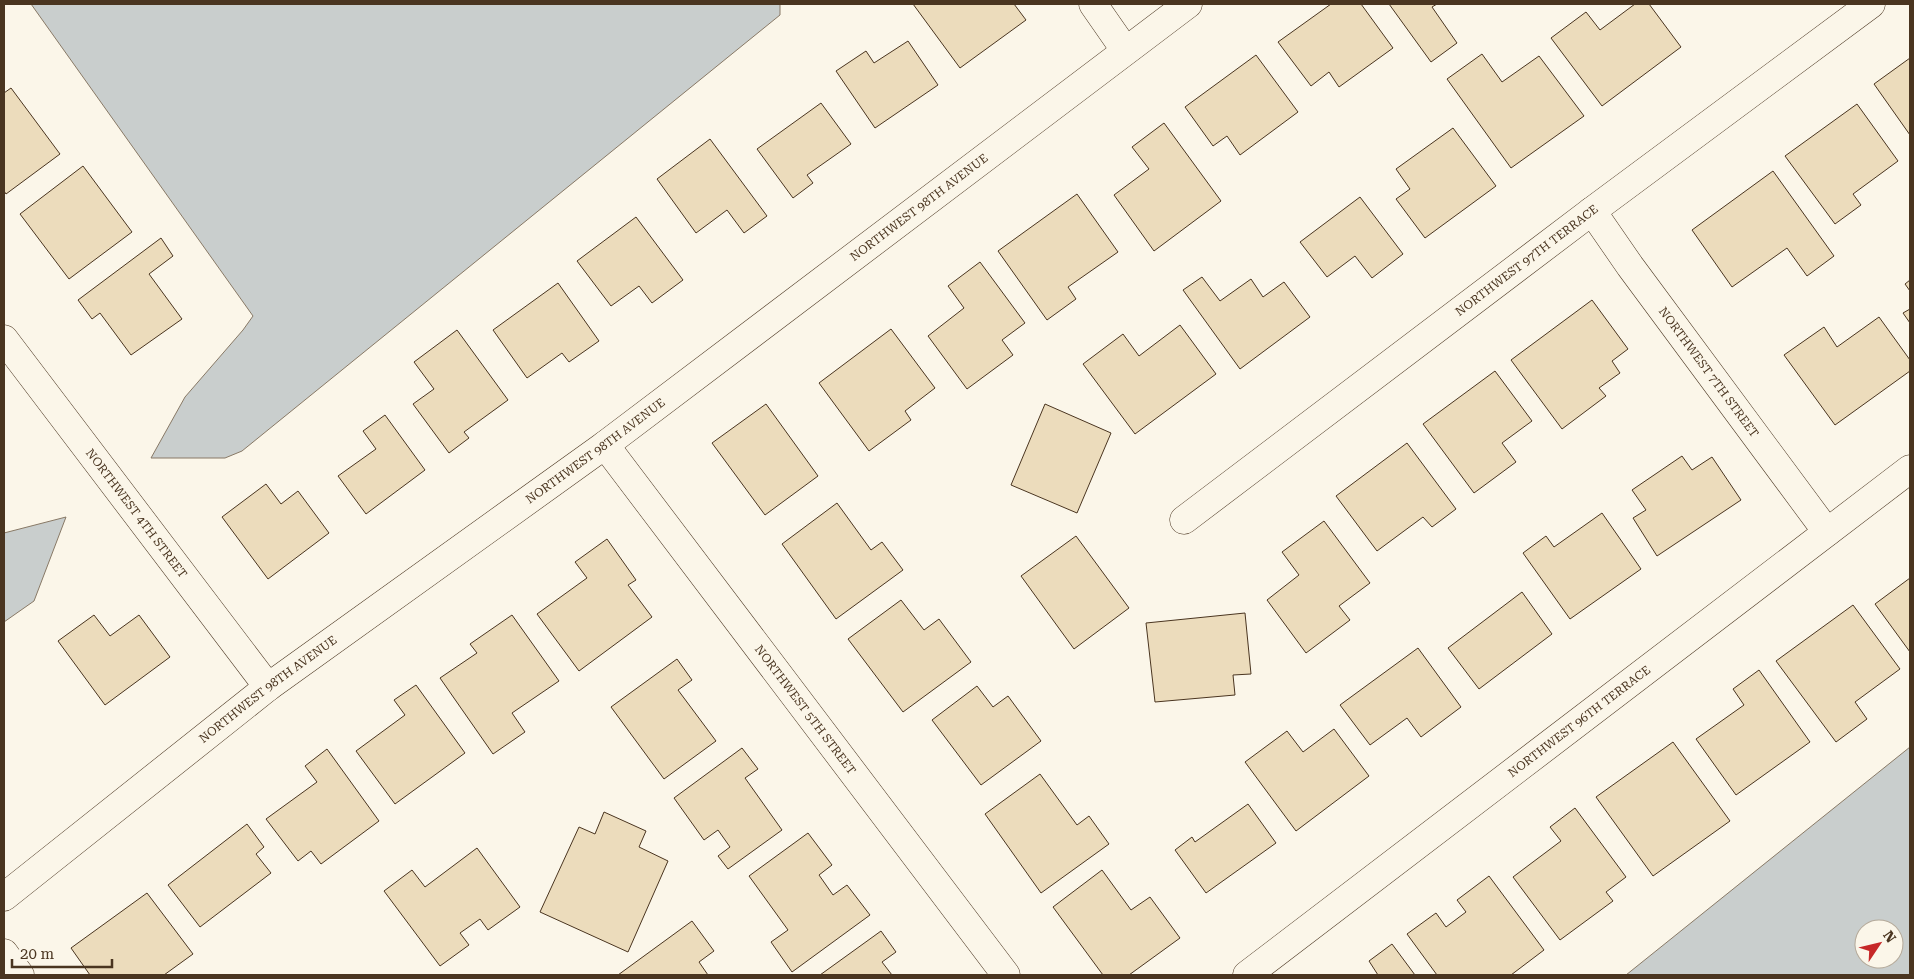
<svg xmlns="http://www.w3.org/2000/svg" width="1914" height="979" viewBox="0 0 1914 979" font-family="'Roboto Serif',serif">
  <style>
    .water { fill: #c9cecd; stroke: #887966; fill-rule: evenodd }
    .building { fill: #ecdcbc; stroke: #4a3520 }
    .lines { fill: none; stroke-linecap: round; stroke-linejoin: round }
    .minor-casing { stroke: #4a3520; stroke-width: 29 }
    .minor { stroke: #fbf6e9; stroke-width: 28 }
    .labels { text-anchor: middle; stroke-width: 4; stroke-linejoin: round; paint-order: stroke }
    .street-label { font-size: 12px; fill: #4a3520; stroke: #fbf6e9 }
  </style>
  <rect width="100%" height="100%" fill="#fbf6e9"/>
  <g class="water">
    <path d="M 31,4 L 780,4 L 780,15 L 242,451 L 225,458 L 151,458 L 185,397 L 243,330 L 253,316 Z"/>
    <path d="M 66,517 L 34,601 L 4,622 L 4,533 Z"/>
    <path d="M 1910,747 L 1910,975 L 1626,975 ZM 1864,929 L 1894,929 L 1894,959 L 1864,959 Z"/>
  </g>
  <g class="building">
    <path d="M 913,4 L 1014,4 L 1026,20 L 960,68 Z"/>
    <path d="M 1331,4 L 1361,4 L 1393,48 L 1339,87 L 1329,72 L 1311,86 L 1278,42 Z"/>
    <path d="M 1389,4 L 1437,4 L 1432,7 L 1457,43 L 1431,62 Z"/>
    <path d="M 1635,4 L 1649,4 L 1681,47 L 1602,106 L 1551,38 L 1586,12 L 1600,30 Z"/>
    <path d="M 908,41 L 938,85 L 875,128 L 836,71 L 866,51 L 874,63 Z"/>
    <path d="M 1482,54 L 1502,82 L 1539,56 L 1584,116 L 1511,168 L 1447,79 Z"/>
    <path d="M 1256,55 L 1298,112 L 1240,155 L 1227,136 L 1213,146 L 1185,107 Z"/>
    <path d="M 1910,58 L 1910,135 L 1874,84 Z"/>
    <path d="M 11,88 L 60,154 L 6,194 L 4,191 L 4,93 Z"/>
    <path d="M 821,103 L 851,144 L 807,175 L 813,183 L 793,198 L 757,149 Z"/>
    <path d="M 1857,104 L 1898,161 L 1853,194 L 1861,205 L 1835,224 L 1785,156 Z"/>
    <path d="M 1164,123 L 1221,201 L 1154,251 L 1114,195 L 1149,169 L 1132,147 Z"/>
    <path d="M 1453,128 L 1496,186 L 1425,238 L 1396,199 L 1410,189 L 1396,169 Z"/>
    <path d="M 710,139 L 767,216 L 744,233 L 727,210 L 696,233 L 657,179 Z"/>
    <path d="M 83,166 L 132,232 L 69,279 L 20,214 Z"/>
    <path d="M 1773,171 L 1834,256 L 1807,276 L 1787,248 L 1732,287 L 1692,230 Z"/>
    <path d="M 1077,194 L 1118,252 L 1068,287 L 1076,299 L 1047,320 L 998,251 Z"/>
    <path d="M 1360,197 L 1403,254 L 1372,278 L 1355,256 L 1327,277 L 1300,242 Z"/>
    <path d="M 636,217 L 683,280 L 652,303 L 639,286 L 611,306 L 577,261 Z"/>
    <path d="M 161,238 L 173,256 L 149,274 L 182,319 L 131,355 L 100,313 L 92,319 L 78,300 Z"/>
    <path d="M 980,262 L 1025,323 L 1002,340 L 1013,355 L 967,389 L 928,336 L 964,308 L 948,286 Z"/>
    <path d="M 1202,277 L 1220,301 L 1251,279 L 1263,297 L 1284,282 L 1310,317 L 1240,369 L 1183,290 Z"/>
    <path d="M 1910,280 L 1910,291 L 1905,284 Z"/>
    <path d="M 558,283 L 599,341 L 569,362 L 562,353 L 527,378 L 493,330 Z"/>
    <path d="M 1592,300 L 1628,349 L 1612,361 L 1620,373 L 1599,388 L 1606,396 L 1562,429 L 1511,360 Z"/>
    <path d="M 1910,309 L 1910,323 L 1903,313 Z"/>
    <path d="M 1879,317 L 1910,360 L 1910,371 L 1835,425 L 1784,355 L 1824,327 L 1837,347 Z"/>
    <path d="M 1180,325 L 1216,374 L 1135,434 L 1083,364 L 1123,334 L 1139,356 Z"/>
    <path d="M 891,329 L 935,388 L 905,411 L 911,420 L 869,451 L 819,383 Z"/>
    <path d="M 457,330 L 508,400 L 464,432 L 469,438 L 449,453 L 413,404 L 434,389 L 414,362 Z"/>
    <path d="M 1495,371 L 1532,421 L 1502,443 L 1516,462 L 1474,493 L 1423,424 Z"/>
    <path d="M 766,404 L 818,476 L 765,515 L 712,443 Z"/>
    <path d="M 1045,404 L 1111,433 L 1077,513 L 1011,485 Z"/>
    <path d="M 385,415 L 425,470 L 366,514 L 338,476 L 376,449 L 363,431 Z"/>
    <path d="M 1407,443 L 1456,509 L 1432,527 L 1423,517 L 1377,551 L 1336,496 Z"/>
    <path d="M 1682,456 L 1692,470 L 1712,457 L 1741,500 L 1657,556 L 1633,518 L 1646,510 L 1632,490 Z"/>
    <path d="M 266,484 L 281,504 L 298,491 L 329,533 L 268,579 L 222,517 Z"/>
    <path d="M 837,503 L 871,550 L 882,542 L 903,570 L 836,619 L 782,544 Z"/>
    <path d="M 1602,513 L 1641,569 L 1570,619 L 1523,553 L 1546,536 L 1554,547 Z"/>
    <path d="M 1324,521 L 1370,583 L 1339,606 L 1350,620 L 1306,653 L 1267,600 L 1299,575 L 1282,552 Z"/>
    <path d="M 1076,536 L 1129,608 L 1074,649 L 1021,576 Z"/>
    <path d="M 607,539 L 636,580 L 628,585 L 652,617 L 579,671 L 537,614 L 587,578 L 575,562 Z"/>
    <path d="M 1910,578 L 1910,652 L 1875,604 Z"/>
    <path d="M 1522,592 L 1552,634 L 1479,689 L 1448,648 Z"/>
    <path d="M 901,600 L 924,630 L 939,619 L 971,662 L 903,712 L 848,639 Z"/>
    <path d="M 1853,605 L 1900,669 L 1855,702 L 1867,719 L 1836,742 L 1776,661 Z"/>
    <path d="M 1245,613 L 1251,674 L 1233,675 L 1235,695 L 1155,702 L 1146,623 Z"/>
    <path d="M 94,615 L 110,636 L 139,615 L 170,657 L 105,705 L 58,641 Z"/>
    <path d="M 512,615 L 559,681 L 512,713 L 525,732 L 493,754 L 440,678 L 477,653 L 470,644 Z"/>
    <path d="M 1418,648 L 1461,707 L 1421,737 L 1407,718 L 1370,745 L 1340,705 Z"/>
    <path d="M 677,659 L 692,680 L 678,690 L 716,741 L 664,779 L 611,707 Z"/>
    <path d="M 1759,670 L 1810,742 L 1736,795 L 1696,739 L 1744,705 L 1733,689 Z"/>
    <path d="M 416,685 L 465,753 L 395,804 L 356,751 L 405,715 L 394,700 Z"/>
    <path d="M 977,686 L 993,707 L 1008,696 L 1041,741 L 981,785 L 932,720 Z"/>
    <path d="M 1334,729 L 1369,776 L 1296,831 L 1245,762 L 1287,731 L 1303,752 Z"/>
    <path d="M 1673,742 L 1730,821 L 1653,876 L 1596,797 Z"/>
    <path d="M 742,748 L 758,769 L 745,778 L 782,830 L 728,869 L 718,856 L 730,847 L 718,830 L 704,840 L 674,798 Z"/>
    <path d="M 327,749 L 379,821 L 321,864 L 311,851 L 298,861 L 266,819 L 317,782 L 305,766 Z"/>
    <path d="M 1040,774 L 1077,825 L 1089,816 L 1109,844 L 1041,893 L 985,814 Z"/>
    <path d="M 1248,804 L 1276,843 L 1206,893 L 1175,850 L 1192,837 L 1195,842 Z"/>
    <path d="M 1575,808 L 1626,877 L 1606,892 L 1613,901 L 1560,940 L 1513,877 L 1561,841 L 1550,827 Z"/>
    <path d="M 604,812 L 646,831 L 639,847 L 668,861 L 628,952 L 540,912 L 579,827 L 595,834 Z"/>
    <path d="M 247,824 L 264,847 L 256,854 L 271,873 L 200,927 L 168,885 Z"/>
    <path d="M 808,833 L 832,865 L 819,875 L 833,895 L 847,885 L 870,915 L 792,972 L 771,942 L 788,930 L 749,876 Z"/>
    <path d="M 477,848 L 520,907 L 488,930 L 480,919 L 460,933 L 469,945 L 440,966 L 384,891 L 412,870 L 425,887 Z"/>
    <path d="M 1102,870 L 1131,910 L 1150,897 L 1180,938 L 1129,975 L 1103,975 L 1053,907 Z"/>
    <path d="M 1489,876 L 1544,950 L 1511,975 L 1437,975 L 1407,934 L 1436,913 L 1446,927 L 1466,912 L 1457,900 Z"/>
    <path d="M 147,893 L 193,954 L 164,975 L 90,975 L 71,948 Z"/>
    <path d="M 692,921 L 714,951 L 699,962 L 708,975 L 618,975 Z"/>
    <path d="M 881,931 L 896,952 L 882,962 L 892,975 L 820,975 Z"/>
    <path d="M 1392,944 L 1415,975 L 1378,975 L 1369,961 Z"/>
  </g>
  <g class="lines">
    <g class="minor-casing">
      <g id="minor">
        <path d="M 1093,4 L 1125,50"/>
        <path id="s1" d="M 1592,211 L 1630,266 L 1827,532"/>
        <path id="s2" d="M 4,339 L 268,687"/>
        <path id="s3" d="M 605,445 L 1006,975"/>
        <path id="s4" d="M 1184,520 L 1592,211 L 1871,4"/>
        <path id="s5" d="M 4,897 L 268,687 L 605,445 L 1188,4"/>
        <path d="M 4,953 L 20,975"/>
        <path id="s6" d="M 1247,975 L 1910,469"/>
      </g>
    </g>
    <use href="#minor" class="minor"/>
  </g>
  <g class="labels">
    <g class="street-label">
      <text dy="4" stroke="none"><textPath href="#s5" startOffset="1146">NORTHWEST 98TH AVENUE</textPath></text>
      <text dy="4" stroke="none"><textPath href="#s4" startOffset="430">NORTHWEST 97TH TERRACE</textPath></text>
      <text dy="4" stroke="none"><textPath href="#s1" startOffset="199">NORTHWEST 7TH STREET</textPath></text>
      <text dy="4" stroke="none"><textPath href="#s5" startOffset="741">NORTHWEST 98TH AVENUE</textPath></text>
      <text dy="4" stroke="none"><textPath href="#s2" startOffset="219">NORTHWEST 4TH STREET</textPath></text>
      <text dy="4" stroke="none"><textPath href="#s5" startOffset="336">NORTHWEST 98TH AVENUE</textPath></text>
      <text dy="4" stroke="none"><textPath href="#s3" startOffset="332">NORTHWEST 5TH STREET</textPath></text>
      <text dy="4" stroke="none"><textPath href="#s6" startOffset="418">NORTHWEST 96TH TERRACE</textPath></text>
    </g>
  </g>
  <rect width="1914" height="979" fill="none" stroke="#4a3520" stroke-width="10"/>
  <g transform="translate(1879 944) rotate(55)"><circle r="24" fill="#fbf6e9" stroke="#b4a999"/>
  <path d="M0-4L9 19L0 12L-9 19Z" fill="#c62828"/>
  <text y="-8" font-size="14" font-weight="bold" text-anchor="middle" fill="#4a3520">N</text>
  </g>
  <path d="M12 959v8h100v-8" fill="none" stroke="#4a3520" stroke-width="2.5"/>
  <text x="20" y="959" font-size="15" fill="#4a3520" stroke="#fbf6e9" stroke-width="4" paint-order="stroke">20 m</text>
</svg>
